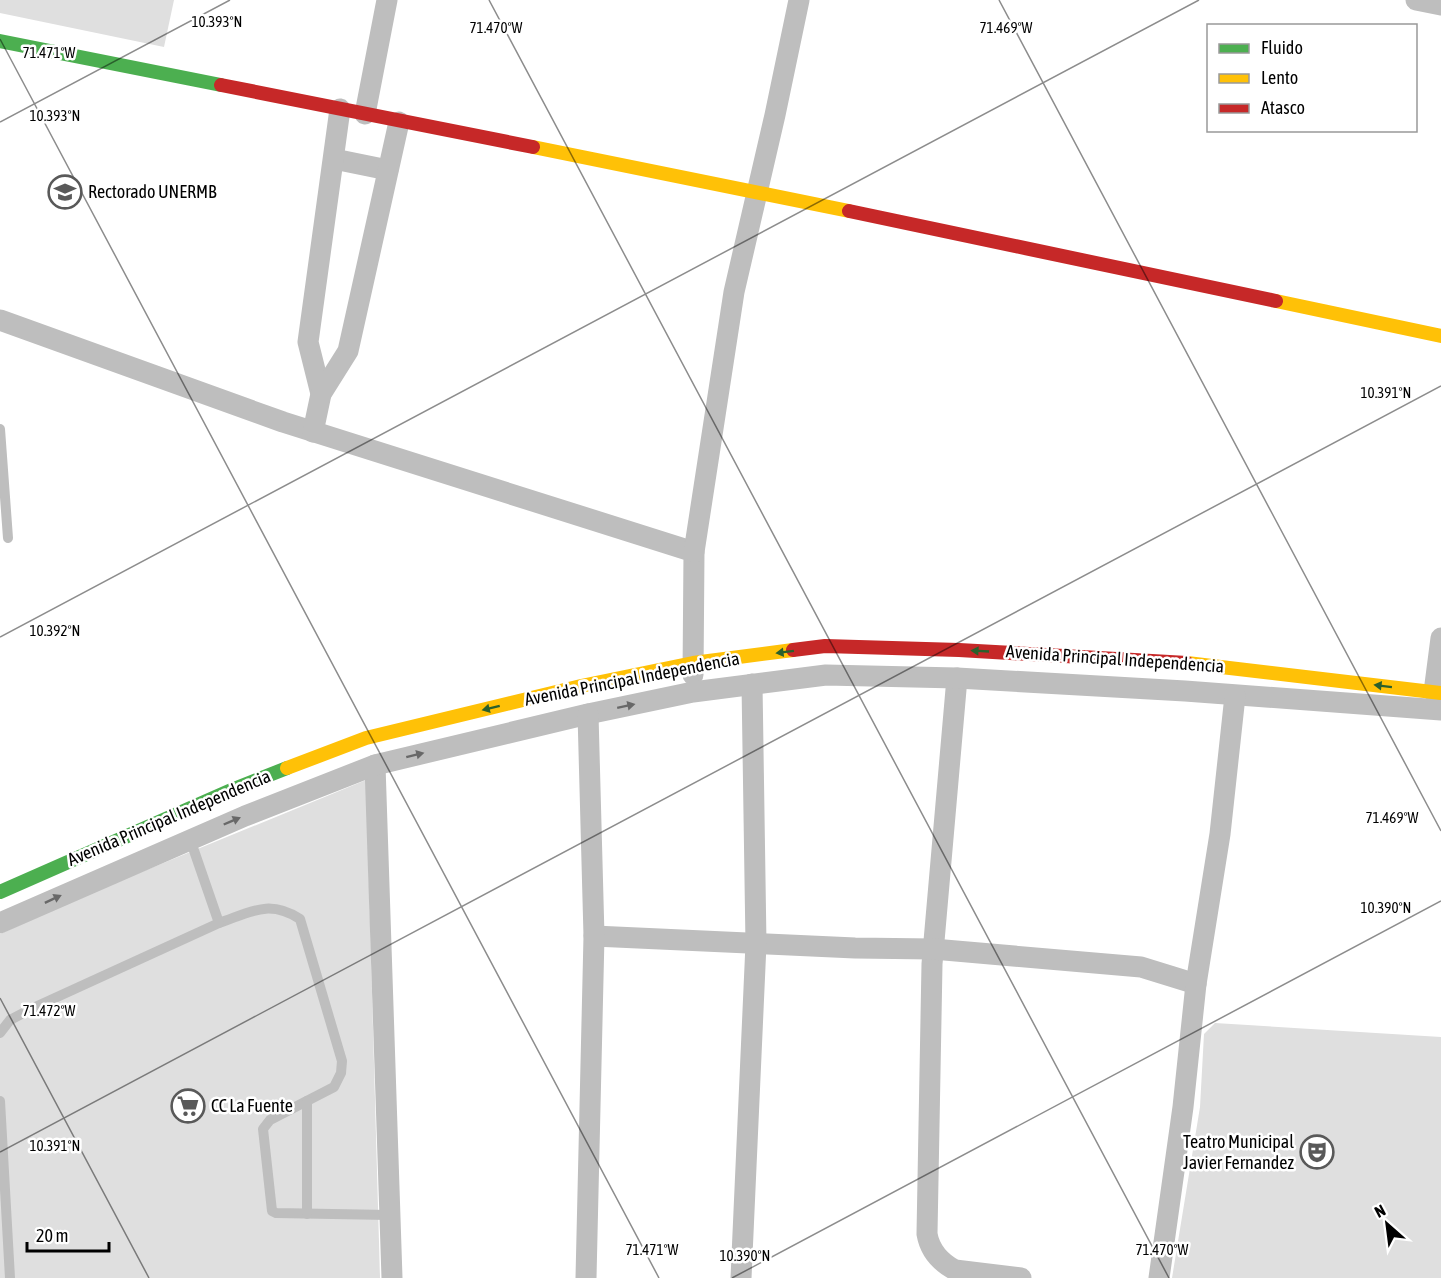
<svg xmlns="http://www.w3.org/2000/svg" width="1441" height="1278" viewBox="0 0 1441 1278" font-family="'Asap Condensed',sans-serif">
  <style>
    .building { fill: #dfdfdf }
    .lines { fill: none; stroke-linecap: round; stroke-linejoin: round }
    .lane { stroke: #bebebe; stroke-width: 10 }
    .street { stroke: #bebebe; stroke-width: 21 }
    .fast { stroke: #4caf50; stroke-width: 14 }
    .slow { stroke: #ffc107; stroke-width: 14 }
    .jam { stroke: #c62828; stroke-width: 14 }
    .oneway { fill: #2a602c }
    .oneway2 { fill: #686868 }
    .ticks { fill: none; stroke: #000; stroke-width: 1.5; stroke-opacity: 0.45 }
    .labels { text-anchor: middle; stroke-width: 5; stroke-linejoin: round; paint-order: stroke }
    .poi-label { font-size: 18px; fill: #000; stroke: #fff; text-anchor: start }
    .street-label { font-size: 18px; fill: #000; stroke: #fff }
    .ticks-label { font-size: 15px; text-anchor: middle; fill: #000; stroke: #fff; stroke-width: 5; stroke-linejoin: round; paint-order: stroke }
  </style>
  <rect width="100%" height="100%" fill="#fff"/>
  <g class="building">
    <path d="M 0,0 L 174,0 L 164,47 L 0,13 Z"/>
    <path d="M 366,780 L 380,1278 L 0,1278 L 0,934 L 83,896 Z"/>
    <path d="M 1215,1023 L 1441,1037 L 1441,1278 L 1172,1278 L 1200,1107 L 1204,1034 Z"/>
  </g>
  <g class="lines">
    <g class="lane">
      <path d="M 0,429 L 8,538"/>
      <path d="M 219,923 C 251,912 269,899 300,919 L 342,1061 L 341,1073 L 334,1087 L 270,1120 L 263,1129 L 272,1211 L 276,1213 L 389,1215"/>
      <path d="M 0,1033 L 10,1020 L 33,1008 L 219,923 L 190,839"/>
      <path d="M 0,1101 L 10,1278"/>
      <path d="M 307,1101 L 307,1214"/>
    </g>
    <g class="street">
      <path d="M 1416,0 L 1441,5"/>
      <path d="M 365,114 L 387,0"/>
      <path d="M 334,159 L 388,170"/>
      <path d="M 0,320 L 283,422 L 694,552 L 693,675"/>
      <path d="M 321,394 L 308,342 L 340,109"/>
      <path d="M 313,432 L 321,394 L 348,351 L 399,122"/>
      <path d="M 694,552 L 734,292 L 775,115 L 799,0"/>
      <path d="M 957,678 L 932,964 L 927,1234 C 930,1251 940,1262 955,1270 L 1021,1278"/>
      <path d="M 1434,692 L 1441,638"/>
      <path d="M 375,765 L 392,1278"/>
      <path d="M 0,923 L 245,816 L 375,765 L 588,714 L 693,692 L 826,675 L 957,678 L 1185,691 L 1441,710"/>
      <path d="M 594,936 L 855,948 L 933,949 L 1141,967 L 1196,984"/>
      <path d="M 586,1278 L 594,936 L 588,714"/>
      <path d="M 741,1278 L 756,944 L 752,684"/>
      <path d="M 1159,1278 L 1183,1107 L 1196,984 L 1220,834 L 1235,696"/>
    </g>
    <g class="fast">
      <path d="M 0,41 L 221,85"/>
      <path d="M 0,892 L 234,789 L 287,768"/>
    </g>
    <g class="slow">
      <path d="M 533,147 L 849,211"/>
      <path d="M 1276,301 L 1441,336"/>
      <path d="M 1187,663 L 1441,693"/>
      <path d="M 287,768 L 366,738 L 581,686 L 693,663 L 793,650"/>
    </g>
    <g class="jam">
      <path d="M 221,85 L 533,147"/>
      <path d="M 849,211 L 1276,301"/>
      <path d="M 793,650 L 825,646 L 959,650 L 1187,663"/>
    </g>
  </g>
  <defs><path id="oneway-solid" d="M-6-.8H1V-3.2L6.5 0L1 3.2V.8H-6Z" transform="scale(1.5)"/></defs>
  <g class="oneway">
    <use href="#oneway-solid" transform="translate(980 651) rotate(-177)"/>
    <use href="#oneway-solid" transform="translate(785 652) rotate(173)"/>
    <use href="#oneway-solid" transform="translate(1383 686) rotate(-173)"/>
    <use href="#oneway-solid" transform="translate(491 708) rotate(166)"/>
  </g>
  <g class="oneway2">
    <use href="#oneway-solid" transform="translate(626 706) rotate(-12)"/>
    <use href="#oneway-solid" transform="translate(415 755) rotate(-14)"/>
    <use href="#oneway-solid" transform="translate(232 821) rotate(-23)"/>
    <use href="#oneway-solid" transform="translate(53 899) rotate(-25)"/>
  </g>
  <path class="ticks" d="M 489,0 L 1169,1278M 999,0 L 1441,831M 0,39 L 659,1278M 0,122 L 230,0M 0,637 L 1199,0M 0,998 L 149,1278M 0,1152 L 1441,386M 732,1278 L 1441,901"/>
  <defs>
    <g id="university-ring" transform="scale(1.725)"><circle r="9.5" fill="#fff" stroke="#595959" stroke-width="1.5"/><path d="M0-5L7-2L0 1L-7-2ZM-4 1L0 2.5L4 1V4Q0 6-4 4Z" fill="#595959"/></g>
    <g id="supermarket-ring" transform="scale(1.725)"><circle r="9.5" fill="#fff" stroke="#595959" stroke-width="1.5"/><path d="M-6-5.5h2.5l.6 2H6L4.5 2H-2.5L-4.4-4H-6ZM-1.5 3.2a1.3 1.3 0 1 0 .1 0ZM3 3.2a1.3 1.3 0 1 0 .1 0Z" fill="#595959"/></g>
    <g id="theatre-ring" transform="scale(1.725)"><circle r="9.5" fill="#fff" stroke="#595959" stroke-width="1.5"/><path d="M-5-5.5Q0-4 5-5.5V0Q5 5 0 6Q-5 5-5 0ZM-3.3-2.5H-1v1.5H-3.3ZM1-2.5H3.3v1.5H1ZM-2.8 1Q0 5.5 2.8 1Z" fill="#595959"/></g>
  </defs>
  <g fill-rule="evenodd">
    <use href="#university-ring" x="65" y="192"/>
    <use href="#supermarket-ring" x="188" y="1106"/>
    <use href="#theatre-ring" x="1317" y="1152"/>
  </g>
  <g class="labels">
    <g class="poi-label">
      <text x="88" y="198">Rectorado UNERMB</text>
      <text x="211" y="1112">CC La Fuente</text>
      <text x="1294" y="1148" text-anchor="end">Teatro Municipal<tspan x="1294" dy="21">Javier Fernandez</tspan></text>
    </g>
    <g class="street-label">
      <text transform="translate(1115 659) rotate(4)" y="6">Avenida Principal Independencia</text>
      <text transform="translate(632 679) rotate(-11)" y="6">Avenida Principal Independencia</text>
      <text transform="translate(169 818) rotate(-23)" y="6">Avenida Principal Independencia</text>
    </g>
  </g>
  <g class="ticks-label">
    <text x="217" y="27">10.393°N</text>
    <text x="496" y="33">71.470°W</text>
    <text x="1006" y="33">71.469°W</text>
    <text x="49" y="58">71.471°W</text>
    <text x="55" y="121">10.393°N</text>
    <text x="1386" y="398">10.391°N</text>
    <text x="55" y="636">10.392°N</text>
    <text x="1392" y="823">71.469°W</text>
    <text x="1386" y="913">10.390°N</text>
    <text x="49" y="1016">71.472°W</text>
    <text x="55" y="1151">10.391°N</text>
    <text x="652" y="1255">71.471°W</text>
    <text x="1162" y="1255">71.470°W</text>
    <text x="745" y="1261">10.390°N</text>
  </g>
  <rect x="1207" y="24" width="210" height="108" fill="#ffffff" stroke="#999999" stroke-width="1.5"/>
  <rect x="1219" y="44" width="30" height="9" fill="#4caf50" stroke="#999999" stroke-width="1.5"/>
  <text x="1261" y="54" font-size="18" fill="#000000">Fluido</text>
  <rect x="1219" y="74" width="30" height="9" fill="#ffc107" stroke="#999999" stroke-width="1.5"/>
  <text x="1261" y="84" font-size="18" fill="#000000">Lento</text>
  <rect x="1219" y="104" width="30" height="9" fill="#c62828" stroke="#999999" stroke-width="1.5"/>
  <text x="1261" y="114" font-size="18" fill="#000000">Atasco</text>
  <g transform="translate(1387 1224) rotate(332)" stroke="#ffffff" stroke-width="4.5" paint-order="stroke">
  <path d="M0-4.5L10 22L0 15L-10 22Z" fill="#000000"/>
  <text y="-9" font-size="16" font-weight="bold" text-anchor="middle" fill="#000000">N</text>
  </g>
  <path d="M27 1242v9h82v-9" fill="none" stroke="#000000" stroke-width="3"/>
  <text x="36" y="1242" font-size="18" fill="#000000" stroke="#ffffff" stroke-width="4.5" paint-order="stroke">20 m</text>
</svg>
